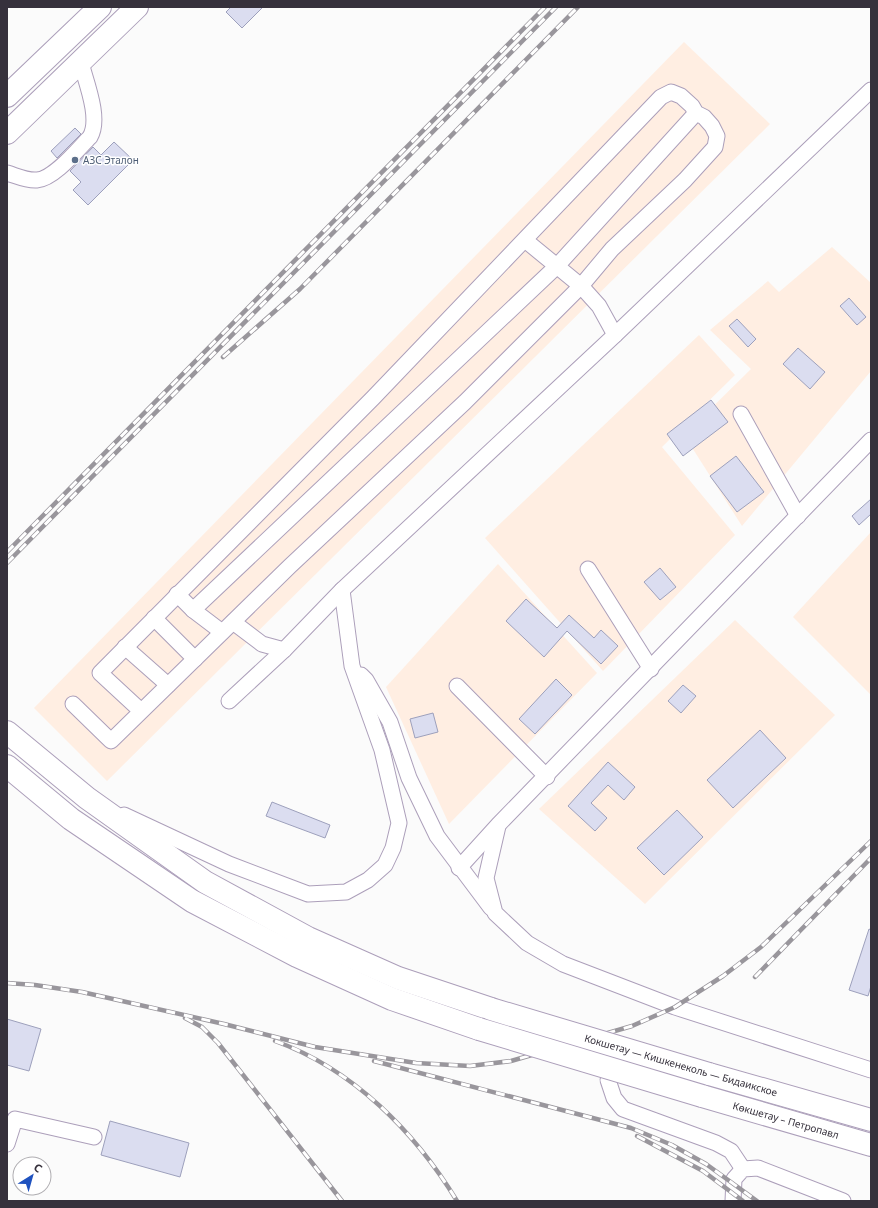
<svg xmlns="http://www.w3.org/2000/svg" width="878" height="1208" viewBox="0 0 878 1208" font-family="'Noto Sans',sans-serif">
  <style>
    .industrial { fill: #ffeee2 }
    .building { fill: #dbddf0; stroke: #9da0bc }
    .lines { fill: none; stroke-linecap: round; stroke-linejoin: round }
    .minor-casing { stroke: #ac9fba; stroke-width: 17 }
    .highway-casing { stroke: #ac9fba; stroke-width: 24 }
    .minor { stroke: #fff; stroke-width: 15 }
    .highway { stroke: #fff; stroke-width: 22 }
    .rail-casing { stroke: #99969c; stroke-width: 4.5 }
    .rail { stroke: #fff; stroke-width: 3; stroke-dasharray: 9; stroke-linecap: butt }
    .highway-bridge-casing { stroke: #ac9fba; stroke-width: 24; stroke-linecap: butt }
    .highway-bridge { stroke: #fff; stroke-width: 22 }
    .service-dot { fill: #5c6f8a; stroke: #fff; stroke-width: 1.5 }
    .labels { text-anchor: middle; stroke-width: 3; stroke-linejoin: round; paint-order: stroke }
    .service-label { font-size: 10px; fill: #4e5e75; stroke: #fff; text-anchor: start }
    .street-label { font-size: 10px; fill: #36313c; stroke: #fff }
  </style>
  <rect width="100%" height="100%" fill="#fbfbfb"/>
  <g class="industrial">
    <path d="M 684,42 L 770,124 L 107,781 L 34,708 Z"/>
    <path d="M 832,247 L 871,283 L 871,371 L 742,526 L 684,435 L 751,369 L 710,330 L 768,281 L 779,292 Z"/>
    <path d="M 699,335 L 735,375 L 662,447 L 735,535 L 603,671 L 485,538 Z"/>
    <path d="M 871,532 L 871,695 L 793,617 Z"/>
    <path d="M 498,564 L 597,673 L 449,824 L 386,687 Z"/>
    <path d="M 735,620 L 835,715 L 645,904 L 539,809 Z"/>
  </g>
  <g class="building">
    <path d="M 231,7 L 263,7 L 242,28 L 226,12 Z"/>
    <path d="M 75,128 L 81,134 L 57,158 L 51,151 Z"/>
    <path d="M 114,142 L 133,160 L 88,205 L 73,190 L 81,182 L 70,171 L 93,147 L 101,155 Z"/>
    <path d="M 849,298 L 866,317 L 857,325 L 840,306 Z"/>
    <path d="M 737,319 L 756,339 L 748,347 L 729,326 Z"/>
    <path d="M 798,348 L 825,372 L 810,389 L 783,364 Z"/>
    <path d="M 711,400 L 728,422 L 683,456 L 667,434 Z"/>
    <path d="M 736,456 L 764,492 L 737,512 L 710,476 Z"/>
    <path d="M 871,499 L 871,514 L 859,525 L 852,516 Z"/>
    <path d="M 660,568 L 676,587 L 660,600 L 644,582 Z"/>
    <path d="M 526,599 L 557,628 L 569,615 L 594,638 L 601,630 L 618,646 L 601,664 L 567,631 L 544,657 L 506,621 Z"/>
    <path d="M 556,679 L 572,695 L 535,734 L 519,719 Z"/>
    <path d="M 683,685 L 696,696 L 681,713 L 668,701 Z"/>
    <path d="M 433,713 L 438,732 L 415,738 L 410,719 Z"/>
    <path d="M 760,730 L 786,758 L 733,808 L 707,780 Z"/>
    <path d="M 608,762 L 635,787 L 624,800 L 608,785 L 591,803 L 607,818 L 595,831 L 568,806 Z"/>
    <path d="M 272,802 L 330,825 L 325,838 L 266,816 Z"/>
    <path d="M 677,810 L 703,837 L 664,875 L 637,848 Z"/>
    <path d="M 869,929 L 871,930 L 871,986 L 868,996 L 849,990 Z"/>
    <path d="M 7,1019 L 41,1029 L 29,1071 L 7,1065 Z"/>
    <path d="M 110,1121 L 189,1143 L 180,1177 L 101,1155 Z"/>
  </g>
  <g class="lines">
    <g class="minor-casing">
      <g id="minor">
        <path d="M 7,173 C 17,176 27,181 37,180 C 54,179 78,149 90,137 C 101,119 86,82 81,63"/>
        <path d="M 525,240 L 581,286 L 599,306 L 615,335"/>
        <path d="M 741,414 L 798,516"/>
        <path d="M 588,569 L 651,669"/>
        <path d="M 177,594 L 193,610 L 222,632"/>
        <path d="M 193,610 L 557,266 L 696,113"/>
        <path d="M 154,618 L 195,659"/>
        <path d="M 233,622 L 262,644 L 284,650"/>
        <path d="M 125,647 L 168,685"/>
        <path d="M 361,675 L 366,680 L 390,722 L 409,778 L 437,836 L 491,908"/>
        <path d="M 457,686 L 547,777"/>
        <path d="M 229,701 L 284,650 L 342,590 L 615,335 L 871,90"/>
        <path d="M 73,704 L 111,741 L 290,566 L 465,402 L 581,286 L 612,249 L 685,180 L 715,147 L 717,136 L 712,126 L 704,117 L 696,113 L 692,106 L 681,96 L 671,92 L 661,97 L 373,398 L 100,673 L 141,711"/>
        <path d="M 124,815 L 229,864 L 308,894 L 346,892 L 368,880 L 385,865 L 393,848 L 399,823 L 382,750 L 352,666 L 342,590"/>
        <path d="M 498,826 L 486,878 L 495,913 L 527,943 L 563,964 L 675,1007 L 871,1070"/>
        <path d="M 459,868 L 498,825 L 871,440"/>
        <path d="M 608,1080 L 614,1098 L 623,1109 L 716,1143 L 731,1151 L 743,1169"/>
        <path d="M 7,1144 L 15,1119 L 94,1137"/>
        <path d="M 733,1201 L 734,1179 L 743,1169 L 758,1168 L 843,1201"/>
      </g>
    </g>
    <g class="highway-casing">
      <g id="highway">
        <path d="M 7,96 L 100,7"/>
        <path d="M 7,133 L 137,7"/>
        <path d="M 7,732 L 87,798 L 205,882 L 308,938 L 398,978 L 491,1009"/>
        <path d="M 7,766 L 71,819 L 192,901 L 297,956 L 392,999 L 479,1029"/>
        <path d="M 709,1074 L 871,1120"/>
        <path d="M 702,1096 L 871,1145"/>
      </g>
    </g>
    <use href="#minor" class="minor"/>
    <use href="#highway" class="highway"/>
    <g class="rail-casing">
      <g id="rail">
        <path d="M 223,357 L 300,289 L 578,7"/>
        <path d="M 7,552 L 545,7"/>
        <path d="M 7,563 L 556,7"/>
        <path d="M 755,977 L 871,858"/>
        <path d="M 7,983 L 35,985 L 82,992 L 224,1024 L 315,1047 L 416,1063 L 470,1066 L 511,1061 L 632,1026 L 675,1007 L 723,976 L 761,947 L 871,841"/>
        <path d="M 185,1018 L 202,1027 L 218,1043 L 342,1201"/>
        <path d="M 275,1041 C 353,1069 415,1132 457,1201"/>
        <path d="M 374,1061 L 631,1128 L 672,1145 L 706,1164 L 757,1201"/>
        <path d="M 637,1136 L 703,1171 L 743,1201"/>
      </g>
    </g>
    <use href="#rail" class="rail"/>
    <g class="highway-bridge-casing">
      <g id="highway-bridge">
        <path d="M 491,1009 L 709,1074"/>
        <path d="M 479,1029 L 702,1096"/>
      </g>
    </g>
    <use href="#highway-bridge" class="highway-bridge"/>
  </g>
  <circle class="service-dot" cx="75" cy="160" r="4"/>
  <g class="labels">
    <g class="service-label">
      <text x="83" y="164">АЗС Эталон</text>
    </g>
    <g class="street-label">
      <text transform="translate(681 1065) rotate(16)" y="4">Кокшетау — Кишкенеколь — Бидаикское</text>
      <text transform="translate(786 1120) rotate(16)" y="4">Көкшетау – Петропавл</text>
    </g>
  </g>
  <rect width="878" height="1208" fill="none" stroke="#36313c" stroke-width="16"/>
  <g transform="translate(32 1176) rotate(37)"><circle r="19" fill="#ffffff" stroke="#afadb1"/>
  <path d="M0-3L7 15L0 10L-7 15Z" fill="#1f52bf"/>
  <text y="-6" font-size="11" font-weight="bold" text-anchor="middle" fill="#36313c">С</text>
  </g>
</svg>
